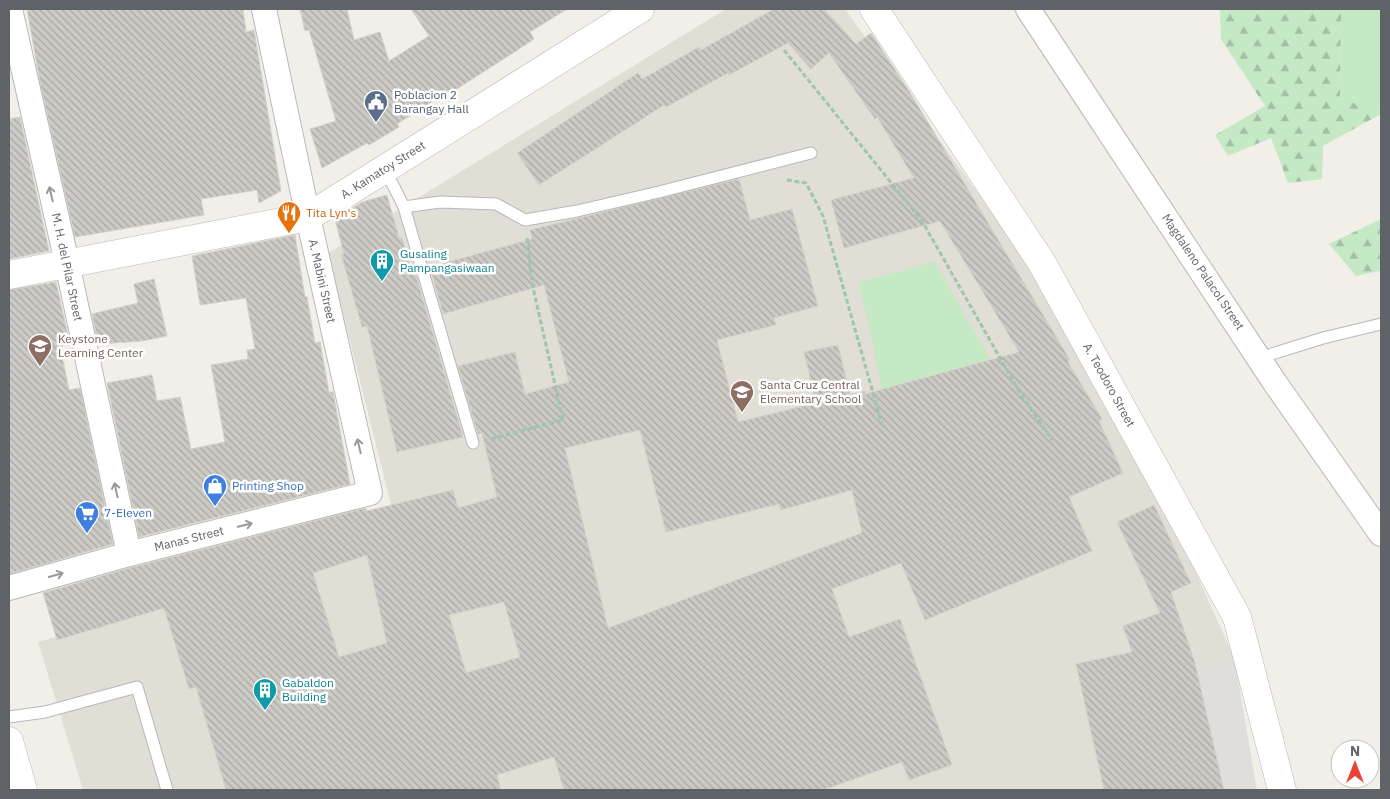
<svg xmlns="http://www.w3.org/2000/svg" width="1390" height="799" viewBox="0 0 1390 799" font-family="'IBM Plex Sans',sans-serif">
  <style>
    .industrial { fill: #e0deda }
    .education { fill: #e1ded6 }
    .green { fill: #c5e8c5 }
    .forest { fill: url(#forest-firs) }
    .building { fill: url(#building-back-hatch); stroke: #d6d1c6; fill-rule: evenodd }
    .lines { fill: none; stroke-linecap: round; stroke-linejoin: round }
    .service-casing { stroke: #b5b8bc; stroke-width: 13 }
    .minor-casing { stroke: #b5b8bc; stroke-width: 26 }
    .tertiary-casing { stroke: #b5b8bc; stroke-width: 29 }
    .secondary-casing { stroke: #b6babf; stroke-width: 29 }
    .path { stroke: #9cc7a9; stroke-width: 3; stroke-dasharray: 5 2.5; stroke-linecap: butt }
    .service { stroke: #fff; stroke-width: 11 }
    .minor { stroke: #fff; stroke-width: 24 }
    .tertiary { stroke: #fff; stroke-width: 28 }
    .secondary { stroke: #fff; stroke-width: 28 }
    .oneway { stroke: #979a9d }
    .labels { text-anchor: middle; stroke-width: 5; stroke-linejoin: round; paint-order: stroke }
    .service-label { font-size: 12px; fill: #4e5e75; stroke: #fff; text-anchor: start }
    .street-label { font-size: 12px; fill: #5f6368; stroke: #fff }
    .food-label { font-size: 12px; fill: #c56008; stroke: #fff; text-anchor: start }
    .culture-label { font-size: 12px; fill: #0d838f; stroke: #fff; text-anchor: start }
    .education-label { font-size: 12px; fill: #785e54; stroke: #fff; text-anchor: start }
    .shop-label { font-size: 12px; fill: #366cbe; stroke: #fff; text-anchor: start }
  </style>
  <defs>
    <pattern id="forest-firs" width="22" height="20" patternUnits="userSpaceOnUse" patternTransform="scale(1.25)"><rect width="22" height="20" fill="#c5e8c5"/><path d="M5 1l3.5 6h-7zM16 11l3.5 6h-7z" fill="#a3c0a4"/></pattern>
    <pattern id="building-back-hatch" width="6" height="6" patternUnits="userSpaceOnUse" patternTransform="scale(1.25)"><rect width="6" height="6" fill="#cccac5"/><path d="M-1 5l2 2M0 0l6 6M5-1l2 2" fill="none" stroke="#a9a8a4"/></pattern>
  </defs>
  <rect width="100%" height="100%" fill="#f1efe8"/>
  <path class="industrial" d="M 1194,649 L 1234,657 L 1257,790 L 1158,790 L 1134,674 Z"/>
  <path class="education" d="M 726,9 L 845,9 L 1005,231 L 1079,351 L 1152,476 L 1234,657 L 1201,666 L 1194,649 L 1134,674 L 1158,790 L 83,790 L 38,642 L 385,545 L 398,533 L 328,253 Z"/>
  <g class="green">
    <path d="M 1341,9 L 1381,9 L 1381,111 L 1340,100 Z"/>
    <path d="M 935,262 L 1007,389 L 887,412 L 859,282 Z"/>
  </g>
  <g class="forest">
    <path d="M 1220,9 L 1341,9 L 1340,99 L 1381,111 L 1381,114 L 1323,146 L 1322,179 L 1288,183 L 1271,138 L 1228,156 L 1215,135 L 1265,106 L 1221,39 Z"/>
    <path d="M 1381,219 L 1381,275 L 1379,271 L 1356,276 L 1329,244 Z"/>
  </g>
  <g class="building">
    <path d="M 27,9 L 243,9 L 246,32 L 254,30 L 281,191 L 259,203 L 257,190 L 201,199 L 204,215 L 75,237 L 40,82 Z"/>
    <path d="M 300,9 L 347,9 L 354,40 L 380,32 L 389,61 L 429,36 L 411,9 L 567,9 L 530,32 L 534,39 L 516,51 L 449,94 L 447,92 L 397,124 L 399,127 L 369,145 L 367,143 L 322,168 L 310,129 L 336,121 L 309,30 L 305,31 Z"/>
    <path d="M 774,9 L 824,9 L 856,44 L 871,33 L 911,94 L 1070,360 L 1068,362 L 1102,419 L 1099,421 L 1123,473 L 1069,497 L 1092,551 L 925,620 L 901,563 L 832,589 L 849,637 L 900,619 L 952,765 L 909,780 L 902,762 L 823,790 L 564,790 L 554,757 L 497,775 L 501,790 L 226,790 L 196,687 L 189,689 L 164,608 L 57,640 L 43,593 L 133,567 L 366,508 L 367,511 L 453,490 L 458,508 L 497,497 L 482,433 L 478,434 L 458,366 L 515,352 L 525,394 L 569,382 L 544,285 L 443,314 L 430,267 L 532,239 L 530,230 L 739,179 L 750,220 L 792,209 L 818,306 L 774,318 L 776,325 L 717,340 L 738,422 L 816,403 L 804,352 L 838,345 L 850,395 L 865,391 L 865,394 L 1019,352 L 940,221 L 844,248 L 831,200 L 914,178 L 877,117 L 875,119 L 829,53 L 811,69 L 788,43 L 729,75 L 728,73 L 666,107 L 664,105 L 539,185 L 517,153 L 638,73 L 642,79 L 699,47 L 701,50 ZM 640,430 L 666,532 L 779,504 L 781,510 L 852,490 L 862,533 L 608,628 L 565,448 ZM 367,555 L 387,643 L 339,657 L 313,573 ZM 504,602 L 520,657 L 466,673 L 449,615 Z"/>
    <path d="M 20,117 L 49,251 L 9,259 L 9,119 Z"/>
    <path d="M 387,195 L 399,238 L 402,238 L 412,272 L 415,272 L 463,437 L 397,452 L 367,326 L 362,327 L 341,254 L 344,254 L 335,219 L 362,202 Z"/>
    <path d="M 295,235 L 305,297 L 307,297 L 315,343 L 320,342 L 329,392 L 333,392 L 350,484 L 139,537 L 107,383 L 152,375 L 157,401 L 180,397 L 191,449 L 225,442 L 211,365 L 248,359 L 247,350 L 255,349 L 246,298 L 200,305 L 192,256 Z"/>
    <path d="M 154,279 L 167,336 L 142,341 L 98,344 L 92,314 L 138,303 L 134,284 Z"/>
    <path d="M 56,282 L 70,345 L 60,346 L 69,390 L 80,388 L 113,544 L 9,574 L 9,290 Z"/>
    <path d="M 1154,505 L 1191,583 L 1171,592 L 1195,663 L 1224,790 L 1104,790 L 1076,664 L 1132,652 L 1123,626 L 1160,613 L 1117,522 Z"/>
  </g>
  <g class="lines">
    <g class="service-casing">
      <g id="service">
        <path d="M 380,172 L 392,183 L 404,207 L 473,443"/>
        <path d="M 404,207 L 440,202 L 496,204 L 525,220 L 577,211 L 659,192 L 811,153"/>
        <path d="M 1259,358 L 1323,338 L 1381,324"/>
        <path d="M 9,717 L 45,712 L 137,687 L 167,790"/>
      </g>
    </g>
    <g class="minor-casing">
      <g id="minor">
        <path d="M 10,9 L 67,263 L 129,554"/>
        <path d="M 1028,9 L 1275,383 L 1381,534"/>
        <path d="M 9,588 L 129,554 L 370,493 L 308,217 L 264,9"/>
      </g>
    </g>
    <g class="tertiary-casing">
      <g id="tertiary">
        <path d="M 874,9 L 1042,263 L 1237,617 L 1282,790"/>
        <path d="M 9,275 L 308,217 L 640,9"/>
      </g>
    </g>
    <g class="secondary-casing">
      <path id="secondary" d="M 9,741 L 23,790"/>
    </g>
    <g class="path">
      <path d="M 784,50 L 922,221 L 1020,393 L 1052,440"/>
      <path d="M 787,180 L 806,183 L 823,216 L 882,425"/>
      <path d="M 491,439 L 563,420 L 532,283 L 527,237"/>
    </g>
    <use href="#service" class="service"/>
    <use href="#minor" class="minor"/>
    <use href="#tertiary" class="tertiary"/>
    <use href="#secondary" class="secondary"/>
  </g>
  <defs><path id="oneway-shaft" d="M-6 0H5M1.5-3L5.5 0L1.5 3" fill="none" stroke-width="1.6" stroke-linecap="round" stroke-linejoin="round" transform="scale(1.25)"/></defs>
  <g class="oneway">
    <use href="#oneway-shaft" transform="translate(51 194) rotate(-103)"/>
    <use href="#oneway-shaft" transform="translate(359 446) rotate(-103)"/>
    <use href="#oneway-shaft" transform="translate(116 490) rotate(-102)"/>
    <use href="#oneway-shaft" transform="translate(245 525) rotate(-14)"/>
    <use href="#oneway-shaft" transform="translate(56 575) rotate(-16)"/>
  </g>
  <defs>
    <g id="civic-pin" transform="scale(1.25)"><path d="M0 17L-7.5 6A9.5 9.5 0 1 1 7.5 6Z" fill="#5c6f8a" stroke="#fff"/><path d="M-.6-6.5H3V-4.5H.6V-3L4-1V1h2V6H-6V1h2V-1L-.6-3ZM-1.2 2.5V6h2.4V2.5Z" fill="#fff"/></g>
    <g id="restaurant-pin" transform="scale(1.25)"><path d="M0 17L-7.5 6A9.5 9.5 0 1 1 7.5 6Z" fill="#e8710a" stroke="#fff"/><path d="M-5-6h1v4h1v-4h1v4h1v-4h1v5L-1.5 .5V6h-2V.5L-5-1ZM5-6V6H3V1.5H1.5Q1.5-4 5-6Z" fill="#fff"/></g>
    <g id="building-pin" transform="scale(1.25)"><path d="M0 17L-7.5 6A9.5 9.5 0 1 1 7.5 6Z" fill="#0f9aa8" stroke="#fff"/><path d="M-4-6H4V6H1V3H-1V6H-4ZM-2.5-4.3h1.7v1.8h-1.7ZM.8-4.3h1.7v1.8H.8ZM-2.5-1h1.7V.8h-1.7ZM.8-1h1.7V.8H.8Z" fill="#fff"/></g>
    <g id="school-pin" transform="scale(1.25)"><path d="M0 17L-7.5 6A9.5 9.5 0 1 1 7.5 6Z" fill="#8d6e63" stroke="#fff"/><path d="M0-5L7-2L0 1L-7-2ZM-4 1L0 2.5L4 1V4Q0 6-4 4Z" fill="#fff"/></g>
    <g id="shop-pin" transform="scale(1.25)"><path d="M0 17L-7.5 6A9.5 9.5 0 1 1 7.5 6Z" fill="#3f7fe0" stroke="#fff"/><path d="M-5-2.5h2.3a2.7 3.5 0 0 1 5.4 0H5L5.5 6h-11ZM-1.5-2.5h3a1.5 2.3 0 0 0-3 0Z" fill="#fff"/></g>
    <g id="supermarket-pin" transform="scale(1.25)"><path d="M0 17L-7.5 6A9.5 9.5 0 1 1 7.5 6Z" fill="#3f7fe0" stroke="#fff"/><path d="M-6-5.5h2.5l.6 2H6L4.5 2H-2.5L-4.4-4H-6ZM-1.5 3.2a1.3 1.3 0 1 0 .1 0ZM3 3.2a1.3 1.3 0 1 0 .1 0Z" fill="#fff"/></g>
  </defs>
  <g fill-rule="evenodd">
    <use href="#civic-pin" x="376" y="102"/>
    <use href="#restaurant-pin" x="289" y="213"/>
    <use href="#building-pin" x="382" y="261"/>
    <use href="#school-pin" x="40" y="346"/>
    <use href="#school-pin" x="742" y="392"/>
    <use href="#shop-pin" x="215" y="486"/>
    <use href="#supermarket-pin" x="87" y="513"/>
    <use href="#building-pin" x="265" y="690"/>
  </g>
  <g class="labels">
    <g class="service-label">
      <text x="394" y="99">Poblacion 2<tspan x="394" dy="14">Barangay Hall</tspan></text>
    </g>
    <g class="street-label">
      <text transform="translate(383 170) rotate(-32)" y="4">A. Kamatoy Street</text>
      <text transform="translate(67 267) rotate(78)" y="4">M. H. del Pilar Street</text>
      <text transform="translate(1203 272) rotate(56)" y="4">Magdaleno Palacol Street</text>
      <text transform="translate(322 281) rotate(77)" y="4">A. Mabini Street</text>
      <text transform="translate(1109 385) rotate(61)" y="4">A. Teodoro Street</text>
      <text transform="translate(189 539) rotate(-14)" y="4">Manas Street</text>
    </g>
    <g class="food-label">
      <text x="306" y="217">Tita Lyn's</text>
    </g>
    <g class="culture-label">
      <text x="400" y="258">Gusaling<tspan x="400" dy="14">Pampangasiwaan</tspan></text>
      <text x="282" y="687">Gabaldon<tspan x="282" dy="14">Building</tspan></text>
    </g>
    <g class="education-label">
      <text x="58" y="343">Keystone<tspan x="58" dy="14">Learning Center</tspan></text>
      <text x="760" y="389">Santa Cruz Central<tspan x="760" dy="14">Elementary School</tspan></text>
    </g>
    <g class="shop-label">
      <text x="232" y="490">Printing Shop</text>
      <text x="104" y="517">7-Eleven</text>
    </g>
  </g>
  <rect width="1390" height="799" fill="none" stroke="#5f6368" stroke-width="20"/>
  <g transform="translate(1355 764)"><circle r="24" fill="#ffffff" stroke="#bfc1c3"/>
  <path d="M0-4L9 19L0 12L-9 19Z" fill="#ea4335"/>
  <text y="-8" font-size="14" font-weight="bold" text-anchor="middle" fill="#5f6368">N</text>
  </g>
</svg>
